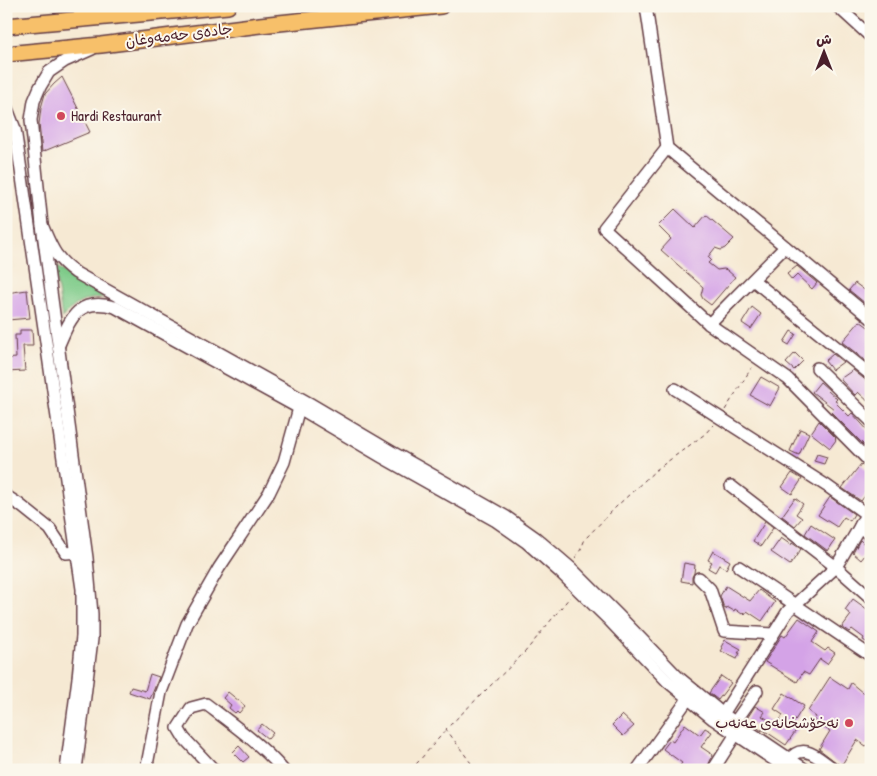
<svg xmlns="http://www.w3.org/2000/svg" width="877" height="776" viewBox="0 0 877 776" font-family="'Patrick Hand','Playpen Sans Arabic',sans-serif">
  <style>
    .green { fill: #7ecb89; stroke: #64755a }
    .building { fill: #d4a3e7 }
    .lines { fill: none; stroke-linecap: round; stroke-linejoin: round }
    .minor-casing { stroke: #643d44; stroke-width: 14 }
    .major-casing { stroke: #643d44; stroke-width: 18 }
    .path { stroke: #643d44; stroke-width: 1; stroke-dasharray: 4 4; stroke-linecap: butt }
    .minor { stroke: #fff; stroke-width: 11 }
    .major { stroke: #f7c06b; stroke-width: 15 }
    .poi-dot { fill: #d1495b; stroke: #fbf7ec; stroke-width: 2 }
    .labels { text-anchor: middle; stroke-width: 4; stroke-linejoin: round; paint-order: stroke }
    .street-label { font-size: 15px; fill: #4a1f2b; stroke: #fbf7ec }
    .poi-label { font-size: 15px; fill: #4a1f2b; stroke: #fbf7ec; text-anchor: start }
  </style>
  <rect width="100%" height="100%" fill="#fbf7ec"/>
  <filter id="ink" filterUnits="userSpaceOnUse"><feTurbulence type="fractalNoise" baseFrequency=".02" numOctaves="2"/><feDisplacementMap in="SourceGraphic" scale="10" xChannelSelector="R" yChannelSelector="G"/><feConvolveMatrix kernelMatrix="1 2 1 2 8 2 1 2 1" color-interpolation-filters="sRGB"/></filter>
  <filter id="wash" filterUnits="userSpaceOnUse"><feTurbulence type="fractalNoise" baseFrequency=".0096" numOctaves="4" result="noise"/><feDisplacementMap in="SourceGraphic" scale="20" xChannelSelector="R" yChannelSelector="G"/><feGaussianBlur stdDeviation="1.12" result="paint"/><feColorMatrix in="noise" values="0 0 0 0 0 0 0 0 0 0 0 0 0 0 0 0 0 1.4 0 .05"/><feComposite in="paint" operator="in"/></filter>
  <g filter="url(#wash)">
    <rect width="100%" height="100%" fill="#f6e9d3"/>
    <path class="green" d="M 54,265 L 104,297 C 82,300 77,302 62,318 Z"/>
    <g id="blocks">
      <g class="building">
        <path d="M 62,77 L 90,132 L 42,152 L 39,124 L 41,108 L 45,94 L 54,84 Z"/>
        <path d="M 675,209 L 695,228 L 706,215 L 734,239 L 725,248 L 721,250 L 715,248 L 708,257 L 711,260 L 708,263 L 717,270 L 724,269 L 727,270 L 735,277 L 711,305 L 703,299 L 701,295 L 703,287 L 661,250 L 671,239 L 658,226 Z"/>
        <path d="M 797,266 L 817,283 L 812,289 L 797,275 L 792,280 L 787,274 Z"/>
        <path d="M 855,283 L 867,292 L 871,288 L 871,308 L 849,290 Z"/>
        <path d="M 27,290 L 30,318 L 8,320 L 6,293 Z"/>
        <path d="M 752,307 L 761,314 L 751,329 L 742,323 Z"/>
        <path d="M 860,321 L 871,329 L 871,365 L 842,342 Z"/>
        <path d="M 20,330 L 32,330 L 33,346 L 23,346 L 25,371 L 6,372 L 6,359 L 16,358 L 15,335 L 20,335 Z"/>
        <path d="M 791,331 L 796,334 L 789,345 L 784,342 Z"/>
        <path d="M 795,353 L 803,361 L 794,370 L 786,363 Z"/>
        <path d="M 833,354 L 843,362 L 832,370 L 825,361 Z"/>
        <path d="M 853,370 L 868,382 L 871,386 L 871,404 L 858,392 L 855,395 L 840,379 Z"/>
        <path d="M 761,377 L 780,388 L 770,406 L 750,395 Z"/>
        <path d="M 820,382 L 829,390 L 828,391 L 837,399 L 835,401 L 838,403 L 837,404 L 849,416 L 852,413 L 871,434 L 871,452 L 831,412 L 834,409 L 812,392 Z"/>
        <path d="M 819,421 L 836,438 L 835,439 L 836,440 L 830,448 L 811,433 Z"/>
        <path d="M 800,429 L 809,433 L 799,455 L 790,451 Z"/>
        <path d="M 817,454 L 827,457 L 824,464 L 814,461 Z"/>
        <path d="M 861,464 L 866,469 L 871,470 L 871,488 L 861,501 L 842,488 Z"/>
        <path d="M 792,473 L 802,479 L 792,494 L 782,487 Z"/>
        <path d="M 830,497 L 854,514 L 850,521 L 844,517 L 837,527 L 818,515 Z"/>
        <path d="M 795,498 L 803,504 L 796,514 L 802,518 L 795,526 L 782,516 Z"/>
        <path d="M 765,522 L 773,528 L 761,546 L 753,541 Z"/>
        <path d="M 811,524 L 835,540 L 828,551 L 805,534 Z"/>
        <path d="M 781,538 L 791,545 L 792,543 L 801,549 L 790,565 L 771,552 Z"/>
        <path d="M 860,540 L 870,549 L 861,560 L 853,553 Z"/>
        <path d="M 713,551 L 730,561 L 726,569 L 719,565 L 715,572 L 708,568 L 712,562 L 708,560 Z"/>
        <path d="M 684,563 L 695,565 L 694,573 L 692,577 L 692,583 L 681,581 Z"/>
        <path d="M 726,586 L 750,601 L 759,590 L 775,602 L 762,621 L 747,611 L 745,614 L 743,612 L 742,614 L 735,609 L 734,611 L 727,607 L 726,609 L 724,608 L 720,596 Z"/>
        <path d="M 853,599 L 871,612 L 871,645 L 863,640 L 864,638 L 852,629 L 849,632 L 842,627 L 851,615 L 845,610 Z"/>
        <path d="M 799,618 L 819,632 L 812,642 L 825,651 L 828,648 L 835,653 L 827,664 L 820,659 L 809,675 L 803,672 L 797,682 L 765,662 L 782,635 L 785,637 Z"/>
        <path d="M 725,640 L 741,649 L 738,653 L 740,653 L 737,659 L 721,651 L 723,648 L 721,647 Z"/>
        <path d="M 150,674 L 159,677 L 150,699 L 129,692 L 131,687 L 145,691 Z"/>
        <path d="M 721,676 L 731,683 L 718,700 L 709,693 Z"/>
        <path d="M 830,677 L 848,689 L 851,683 L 863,693 L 871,681 L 871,740 L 866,746 L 857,740 L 841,766 L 819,749 L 830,731 L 814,722 L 816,717 L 808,711 Z"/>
        <path d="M 228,692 L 245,706 L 239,713 L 237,711 L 235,713 L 229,708 L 231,705 L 223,698 Z"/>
        <path d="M 784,693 L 804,706 L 792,725 L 797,729 L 786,745 L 762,729 L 762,731 L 746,720 L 755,706 L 765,712 L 762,716 L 777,725 L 783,715 L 774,709 Z"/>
        <path d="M 622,715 L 634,726 L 623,736 L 612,725 Z"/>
        <path d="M 262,724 L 273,733 L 268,739 L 257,730 Z"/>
        <path d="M 685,724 L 700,735 L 705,728 L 712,732 L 701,747 L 713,755 L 706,770 L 677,770 L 682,763 L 663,749 L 670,740 L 673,742 Z"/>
        <path d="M 239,746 L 249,757 L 243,762 L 233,752 Z"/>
      </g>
    </g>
  </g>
  <g filter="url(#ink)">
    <use href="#blocks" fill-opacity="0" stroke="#643d44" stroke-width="1"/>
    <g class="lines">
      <g class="minor-casing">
        <g id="minor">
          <path d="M 646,6 L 667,148 L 871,318"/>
          <path d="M 837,6 L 871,37"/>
          <path d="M 6,106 L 15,129 L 82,589 L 82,636 L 78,678 L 66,770"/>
          <path d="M 667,148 L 604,228 L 709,324 L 788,379 L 871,463"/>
          <path d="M 42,225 C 52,248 54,257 76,273 L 309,403 L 392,452 L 505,516 L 536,538 L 572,569 L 618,615 L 678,677 L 723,714 L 806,770"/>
          <path d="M 753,280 L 871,375"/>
          <path d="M 709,324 L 785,247"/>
          <path d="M 58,347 C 71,317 78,297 115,307 L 299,408 L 382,457 L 496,521 L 526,542 L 561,573 L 607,618 L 667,681 L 713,719 L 789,770"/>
          <path d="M 817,368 L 871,421"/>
          <path d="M 675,389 L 827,486 L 866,514"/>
          <path d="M 731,486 L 836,567 L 871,598"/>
          <path d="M 6,496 L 20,505 L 50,529 L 66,553 L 77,552"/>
          <path d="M 860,526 L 871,537"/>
          <path d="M 739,567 L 871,656"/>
          <path d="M 699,578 L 710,589 L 724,631 L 773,634"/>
          <path d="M 723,714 L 788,611 L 836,567 L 860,526 L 871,504"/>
          <path d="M 735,722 L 757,691"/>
          <path d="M 786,763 C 803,739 818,758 835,770"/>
          <path d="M 76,770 L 92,639 L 92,614 L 87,558 L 42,225 L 31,120 L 34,101 L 40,87 L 49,72 L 65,61 L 92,49"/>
          <path d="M 146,770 L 161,692 L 187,624 L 219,568 L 269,493 L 284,462 L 299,408"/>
          <path d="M 214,770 L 184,738 L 178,728 L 191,708 L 206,704 C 231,723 263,746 283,770"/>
          <path d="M 637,770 L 688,699"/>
          <path d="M 713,770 L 736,734"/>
        </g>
      </g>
      <g class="major-casing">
        <g id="major">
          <path d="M 6,26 L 228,6"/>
          <path d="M 6,54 L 101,45 L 260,25 L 441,6"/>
        </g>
      </g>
      <g class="path">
        <path d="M 725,410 L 752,367"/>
        <path d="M 575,558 L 581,549 L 585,539 L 618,505 L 656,470 L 705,434 L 713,425"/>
        <path d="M 411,770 L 446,730"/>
        <path d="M 476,770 L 446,729 L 525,652 L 570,597"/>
      </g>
      <use href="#minor" class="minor"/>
      <use href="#major" class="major"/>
    </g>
  </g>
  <g class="poi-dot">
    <circle cx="61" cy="116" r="5"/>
    <circle cx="849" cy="723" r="5"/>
  </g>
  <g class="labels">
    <g class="street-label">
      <text transform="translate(179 35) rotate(-7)" y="5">جادەی حەمەوغان</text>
    </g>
    <g class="poi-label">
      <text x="71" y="121">Hardi Restaurant</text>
      <text x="839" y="728" text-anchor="end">نەخۆشخانەی عەنەب</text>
    </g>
  </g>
  <rect width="877" height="776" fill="none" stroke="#fbf7ec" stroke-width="25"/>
  <g transform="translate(824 52)" stroke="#fbf7ec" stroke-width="4" paint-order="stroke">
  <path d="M0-4L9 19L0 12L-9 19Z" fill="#4a1f2b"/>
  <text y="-8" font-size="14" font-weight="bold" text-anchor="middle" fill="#4a1f2b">ش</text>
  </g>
</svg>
